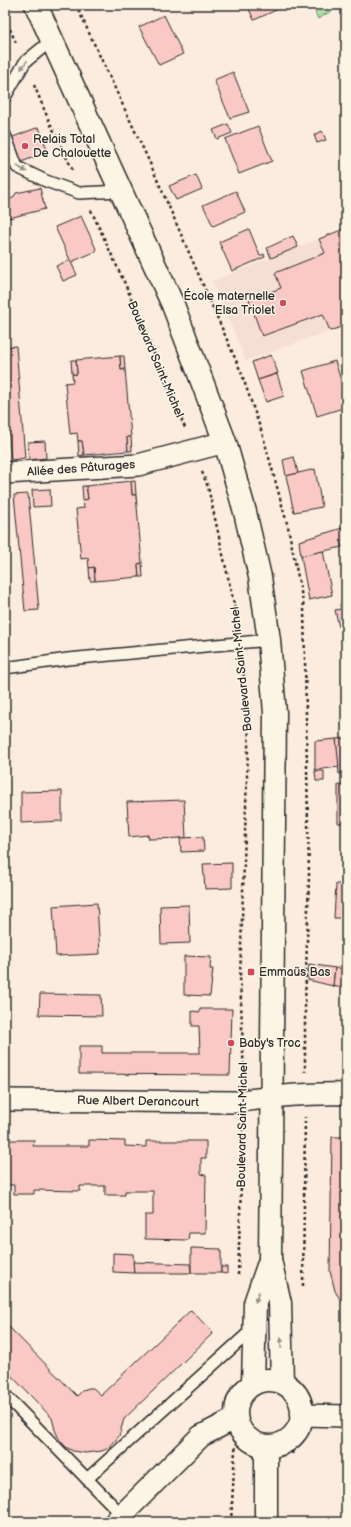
<svg xmlns="http://www.w3.org/2000/svg" width="351" height="1527" viewBox="0 0 351 1527" font-family="'Balsamiq Sans',sans-serif">
  <style>
    .built { fill: #f7ded5 }
    .green { fill: #a9e1a5; stroke: #6a8668 }
    .building { fill: #fac9c6; stroke: #2b2b2b }
    .lines { fill: none; stroke-linecap: round; stroke-linejoin: round }
    .lane-casing { stroke: #2b2b2b; stroke-width: 14 }
    .street-casing { stroke: #2b2b2b; stroke-width: 24 }
    .secondary-casing { stroke: #2b2b2b; stroke-width: 25 }
    .path { stroke: #2b2b2b; stroke-width: 2.5; stroke-dasharray: 3 3; stroke-linecap: butt }
    .lane { stroke: #fcf5e5; stroke-width: 11 }
    .street { stroke: #fcf5e5; stroke-width: 21 }
    .secondary { stroke: #fcf5e5; stroke-width: 22 }
    .oneway { fill: #949088 }
    .poi-dot { fill: #d1495b; stroke: #fcf5e5; stroke-width: 1.5 }
    .labels { text-anchor: middle; stroke-width: 3; stroke-linejoin: round; paint-order: stroke }
    .poi-label { font-size: 12px; fill: #2b2b2b; stroke: #fcf5e5; text-anchor: start }
    .street-label { font-size: 12px; fill: #2b2b2b; stroke: #fcf5e5 }
  </style>
  <rect width="100%" height="100%" fill="#fcecdf"/>
  <filter id="ink" filterUnits="userSpaceOnUse"><feTurbulence type="fractalNoise" baseFrequency=".025" numOctaves="2"/><feDisplacementMap in="SourceGraphic" scale="8" xChannelSelector="R" yChannelSelector="G"/><feConvolveMatrix kernelMatrix="1 2 1 2 8 2 1 2 1" color-interpolation-filters="sRGB"/></filter>
  <g filter="url(#ink)">
    <path class="built" d="M 346,228 L 346,325 L 246,361 L 212,281 Z"/>
    <path class="green" d="M 312,5 L 341,5 L 318,19 Z"/>
    <g class="building">
      <path d="M 247,5 L 282,5 L 283,7 L 254,20 Z"/>
      <path d="M 164,15 L 183,54 L 159,65 L 139,27 Z"/>
      <path d="M 233,72 L 249,112 L 230,118 L 214,80 Z"/>
      <path d="M 228,124 L 232,133 L 217,139 L 213,130 Z"/>
      <path d="M 258,126 L 272,161 L 239,174 L 225,139 Z"/>
      <path d="M 39,127 L 48,152 L 5,168 L 5,140 Z"/>
      <path d="M 322,131 L 326,140 L 317,143 L 314,135 Z"/>
      <path d="M 196,175 L 202,189 L 176,200 L 169,186 Z"/>
      <path d="M 40,188 L 45,209 L 5,219 L 5,200 L 13,198 L 16,193 Z"/>
      <path d="M 236,191 L 245,212 L 213,226 L 203,205 Z"/>
      <path d="M 81,216 L 97,251 L 71,262 L 55,227 Z"/>
      <path d="M 346,228 L 346,325 L 330,331 L 323,314 L 262,336 L 249,300 L 281,288 L 275,273 L 325,253 L 319,239 Z"/>
      <path d="M 249,229 L 260,256 L 264,254 L 265,257 L 232,271 L 219,242 Z"/>
      <path d="M 293,236 L 298,247 L 271,258 L 267,248 Z"/>
      <path d="M 70,260 L 77,275 L 63,281 L 56,266 Z"/>
      <path d="M 16,346 L 25,458 L 11,460 L 5,391 L 5,347 Z"/>
      <path d="M 271,355 L 278,373 L 258,380 L 252,362 Z"/>
      <path d="M 120,356 L 121,370 L 125,369 L 131,437 L 127,437 L 128,451 L 84,455 L 82,441 L 78,441 L 77,433 L 70,434 L 65,383 L 73,382 L 72,374 L 77,374 L 76,360 Z"/>
      <path d="M 120,356 L 124,356 L 125,369 L 121,370 Z"/>
      <path d="M 71,360 L 76,360 L 77,374 L 72,374 Z"/>
      <path d="M 335,361 L 346,397 L 346,407 L 317,416 L 303,371 Z"/>
      <path d="M 277,374 L 284,396 L 266,402 L 258,380 Z"/>
      <path d="M 127,437 L 131,437 L 132,451 L 128,451 Z"/>
      <path d="M 45,441 L 46,458 L 29,460 L 28,442 Z"/>
      <path d="M 78,441 L 82,441 L 84,455 L 79,456 Z"/>
      <path d="M 294,457 L 298,473 L 286,476 L 283,460 Z"/>
      <path d="M 315,469 L 322,507 L 294,512 L 286,476 Z"/>
      <path d="M 131,481 L 135,481 L 136,495 L 132,495 Z"/>
      <path d="M 131,481 L 132,495 L 136,495 L 142,563 L 138,564 L 139,577 L 95,581 L 94,567 L 89,568 L 88,558 L 81,559 L 76,509 L 84,508 L 83,500 L 88,499 L 86,486 Z"/>
      <path d="M 82,486 L 86,486 L 88,499 L 83,500 Z"/>
      <path d="M 50,489 L 51,506 L 33,507 L 32,490 Z"/>
      <path d="M 28,494 L 39,610 L 25,611 L 14,495 Z"/>
      <path d="M 346,527 L 346,540 L 340,541 L 342,547 L 301,556 L 299,541 Z"/>
      <path d="M 323,551 L 332,595 L 309,600 L 301,556 Z"/>
      <path d="M 142,563 L 143,577 L 139,577 L 138,564 Z"/>
      <path d="M 94,567 L 95,581 L 90,581 L 89,568 Z"/>
      <path d="M 346,602 L 346,625 L 339,627 L 335,610 L 341,609 L 340,604 Z"/>
      <path d="M 346,640 L 346,655 L 342,641 Z"/>
      <path d="M 346,738 L 346,770 L 339,774 L 336,739 Z"/>
      <path d="M 336,739 L 339,767 L 315,770 L 315,741 Z"/>
      <path d="M 315,771 L 324,771 L 324,781 L 316,781 Z"/>
      <path d="M 338,785 L 346,786 L 346,823 L 338,823 Z"/>
      <path d="M 62,791 L 62,821 L 21,823 L 21,792 Z"/>
      <path d="M 184,800 L 186,838 L 149,839 L 148,835 L 129,837 L 127,802 Z"/>
      <path d="M 203,837 L 204,851 L 181,852 L 180,838 Z"/>
      <path d="M 232,863 L 232,888 L 205,889 L 203,864 Z"/>
      <path d="M 336,884 L 346,884 L 346,918 L 334,918 Z"/>
      <path d="M 97,903 L 100,954 L 56,956 L 53,906 Z"/>
      <path d="M 189,905 L 190,943 L 161,944 L 160,906 Z"/>
      <path d="M 184,956 L 211,957 L 210,969 L 213,969 L 210,996 L 184,995 Z"/>
      <path d="M 309,964 L 335,968 L 333,986 L 308,980 Z"/>
      <path d="M 335,968 L 346,969 L 346,989 L 333,986 Z"/>
      <path d="M 40,994 L 101,995 L 102,1016 L 39,1015 Z"/>
      <path d="M 200,1009 L 232,1009 L 230,1075 L 79,1074 L 79,1046 L 102,1046 L 102,1053 L 200,1053 L 199,1026 L 192,1026 L 192,1011 L 200,1012 Z"/>
      <path d="M 332,1137 L 346,1137 L 346,1309 L 335,1291 L 330,1271 Z"/>
      <path d="M 5,1140 L 34,1140 L 33,1146 L 89,1146 L 89,1140 L 125,1141 L 125,1146 L 146,1147 L 146,1141 L 206,1141 L 206,1158 L 201,1158 L 201,1174 L 206,1175 L 205,1233 L 189,1233 L 188,1240 L 145,1239 L 145,1215 L 153,1215 L 153,1191 L 125,1191 L 125,1195 L 105,1195 L 105,1186 L 80,1186 L 80,1191 L 34,1190 L 34,1194 L 14,1194 L 14,1185 L 5,1185 Z"/>
      <path d="M 191,1248 L 221,1249 L 221,1273 L 191,1273 Z"/>
      <path d="M 113,1253 L 133,1254 L 134,1273 L 113,1272 Z"/>
      <path d="M 133,1262 L 190,1264 L 191,1273 L 134,1273 Z"/>
      <path d="M 221,1267 L 227,1267 L 227,1274 L 221,1273 Z"/>
      <path d="M 191,1310 L 213,1333 L 124,1419 L 119,1436 L 110,1447 L 102,1451 L 85,1453 L 73,1451 L 66,1447 L 59,1439 L 55,1430 L 52,1418 L 5,1369 L 5,1323 L 77,1396 L 83,1390 L 89,1388 L 93,1388 L 101,1395 Z"/>
    </g>
    <g class="lines">
      <g class="lane-casing">
        <g id="lane">
          <path d="M 5,97 L 25,62 L 52,40"/>
          <path d="M 5,135 L 17,167 L 46,181 L 79,193 L 122,191"/>
          <path d="M 5,668 L 68,659 L 269,640"/>
          <path d="M 5,1395 L 87,1479 L 255,1327"/>
          <path d="M 87,1479 L 122,1515"/>
        </g>
      </g>
      <g class="street-casing">
        <g id="street">
          <path d="M 5,473 L 138,465 L 225,442"/>
          <path d="M 5,1100 L 236,1102 C 273,1096 308,1093 346,1094"/>
          <path d="M 302,1415 L 346,1416"/>
          <path d="M 115,1522 L 201,1436 L 236,1418"/>
        </g>
      </g>
      <g class="secondary-casing">
        <g id="secondary">
          <path d="M 36,5 L 173,305 L 225,442 L 245,512 L 260,577 L 269,640 L 275,713 L 270,1260 L 280,1303 L 282,1382"/>
          <circle cx="269" cy="1413" r="33"/>
          <path d="M 253,1384 L 255,1303 L 270,1260"/>
          <path d="M 266,1522 L 266,1446"/>
        </g>
      </g>
      <g class="path">
        <path d="M 76,5 L 149,161 L 241,372 L 263,436 L 288,527 L 304,607 L 309,876 L 305,1005 L 305,1072"/>
        <path d="M 5,18 L 17,45"/>
        <path d="M 34,85 L 49,121 L 73,171"/>
        <path d="M 91,210 L 126,286 L 185,428"/>
        <path d="M 202,472 L 208,487 L 234,604 L 237,624"/>
        <path d="M 242,661 L 249,720 L 240,976 L 244,1078"/>
        <path d="M 238,1275 L 243,1125"/>
        <path d="M 303,1286 L 305,1117"/>
        <path d="M 292,1454 L 295,1437"/>
        <path d="M 231,1522 L 235,1450 L 237,1444"/>
      </g>
      <use href="#lane" class="lane"/>
      <use href="#street" class="street"/>
      <use href="#secondary" class="secondary"/>
    </g>
    <defs><path id="oneway-solid" d="M-6-.8H1V-3.2L6.5 0L1 3.2V.8H-6Z"/></defs>
    <g class="oneway">
      <use href="#oneway-solid" transform="translate(24 65) rotate(126)"/>
      <use href="#oneway-solid" transform="translate(22 169) rotate(32)"/>
      <use href="#oneway-solid" transform="translate(257 1297) rotate(109)"/>
      <use href="#oneway-solid" transform="translate(281 1343) rotate(-91)"/>
    </g>
  </g>
  <g class="poi-dot">
    <circle cx="25" cy="146" r="4"/>
    <circle cx="283" cy="303" r="4"/>
    <rect x="247" y="968" width="8" height="8" rx="2"/>
    <circle cx="231" cy="1043" r="4"/>
  </g>
  <g class="labels">
    <g class="poi-label">
      <text x="33" y="143">Relais Total<tspan x="33" dy="14">De Chalouette</tspan></text>
      <text x="275" y="300" text-anchor="end">École maternelle<tspan x="275" dy="14">Elsa Triolet</tspan></text>
      <text x="259" y="976">Emmaüs Bas</text>
      <text x="239" y="1047">Baby's Troc</text>
    </g>
    <g class="street-label">
      <text transform="translate(156 359) rotate(67)" y="4">Boulevard Saint-Michel</text>
      <text transform="translate(81 468) rotate(-4)" y="4">Allée des Pâturages</text>
      <text transform="translate(241 669) rotate(-96)" y="4">Boulevard Saint-Michel</text>
      <text transform="translate(138 1101) rotate(1)" y="4">Rue Albert Derancourt</text>
      <text transform="translate(242 1125) rotate(-89)" y="4">Boulevard Saint-Michel</text>
    </g>
  </g>
  <rect width="351" height="1527" fill="none" stroke="#fcf5e5" stroke-width="20"/>
  <rect x="10" y="10" width="331" height="1507" fill="none" stroke="#2b2b2b" stroke-width="1.5" filter="url(#ink)"/>
</svg>
